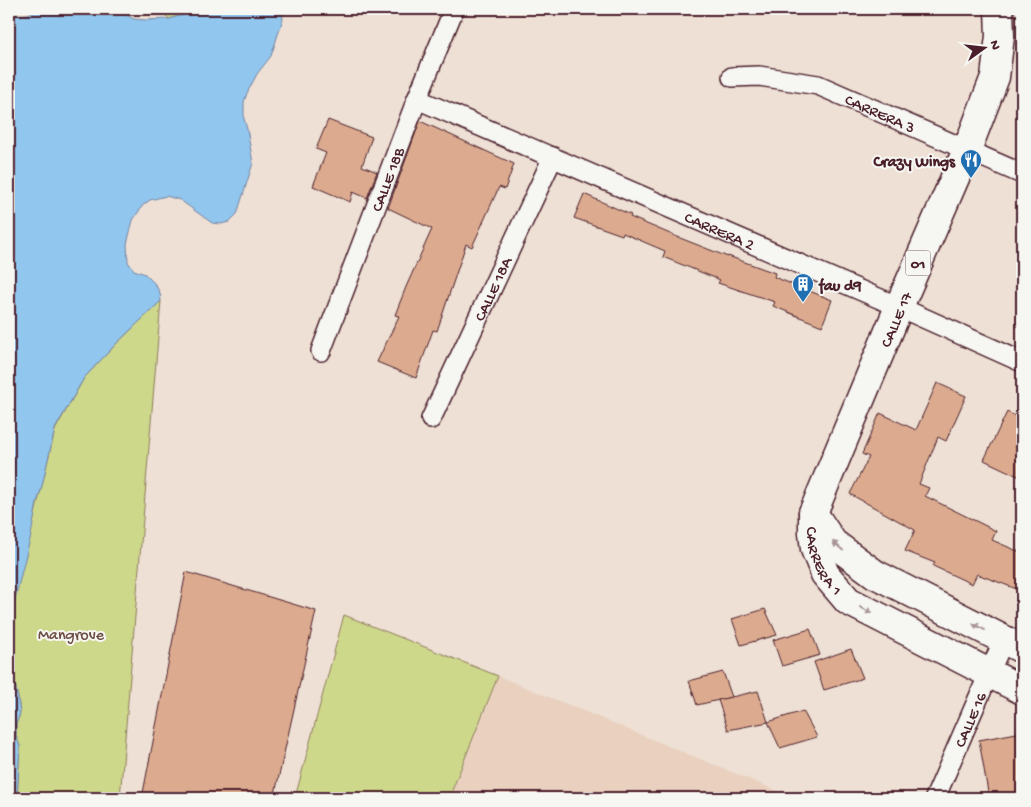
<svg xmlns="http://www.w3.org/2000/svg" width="1031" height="807" viewBox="0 0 1031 807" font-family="'Gochi Hand',sans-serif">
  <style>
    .built { fill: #e9d0bf }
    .green { fill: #ced88b; stroke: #8c7c5b }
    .water { fill: #91c6ef; stroke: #7583a1 }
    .building { fill: #dcab8f; stroke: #4a1f2b }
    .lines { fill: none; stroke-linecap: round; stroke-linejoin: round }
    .street-casing { stroke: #4a1f2b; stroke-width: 22 }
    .highway-casing { stroke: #4a1f2b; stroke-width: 31 }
    .street { stroke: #f6f6f2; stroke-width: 19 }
    .highway { stroke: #f6f6f2; stroke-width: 28 }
    .oneway { fill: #a99598 }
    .labels { text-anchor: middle; stroke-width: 4; stroke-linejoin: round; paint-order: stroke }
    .shield { fill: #f6f6f2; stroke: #7e6067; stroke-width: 1 }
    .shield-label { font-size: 15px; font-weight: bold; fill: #4a1f2b }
    .street-label { font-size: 16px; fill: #4a1f2b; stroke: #f6f6f2 }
    .poi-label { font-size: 16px; font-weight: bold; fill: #4a1f2b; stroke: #f6f6f2; text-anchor: end }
    .park-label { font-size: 16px; fill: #6b4d43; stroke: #f6f6f2 }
  </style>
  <rect width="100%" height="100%" fill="#eee0d4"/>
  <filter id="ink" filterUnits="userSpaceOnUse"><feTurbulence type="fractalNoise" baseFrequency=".02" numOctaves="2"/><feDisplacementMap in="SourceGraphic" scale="10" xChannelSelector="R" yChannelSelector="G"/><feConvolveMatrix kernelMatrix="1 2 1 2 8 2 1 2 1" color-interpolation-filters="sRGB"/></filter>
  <g filter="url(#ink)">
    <path class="built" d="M 498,676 L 795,798 L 449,798 Z"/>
    <g class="green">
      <path d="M 160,9 L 203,9 L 169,19 Z"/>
      <path d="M 161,301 L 120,798 L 17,798 L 20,746 L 16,736 L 16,724 L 20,714 L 18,698 L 13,676 L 9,667 L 9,623 L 55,430 L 84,378 L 116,344 Z"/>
      <path d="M 344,615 L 498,676 L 449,798 L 295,798 Z"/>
    </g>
    <g class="water">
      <path d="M 41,9 L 115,9 L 134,19 L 145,20 L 169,19 L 203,9 L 282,9 L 283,19 L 271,56 L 257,74 L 247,93 L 244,102 L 244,119 L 247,129 L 253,163 L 237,214 L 229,222 L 221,224 L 212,223 L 180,200 L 166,196 L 150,200 L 143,205 L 133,220 L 127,244 L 128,262 L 134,270 L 145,274 L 155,284 L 160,293 L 161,301 L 116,344 L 84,378 L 55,429 L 42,486 L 37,503 L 31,535 L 9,623 L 9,16 L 28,14 Z"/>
      <path d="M 9,667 L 13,676 L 18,698 L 20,714 L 16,724 L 16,736 L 20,746 L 17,798 L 9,798 Z"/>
    </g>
    <g class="building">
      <path d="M 328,120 L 372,137 L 362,166 L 377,172 L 367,198 L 353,192 L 350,202 L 313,186 L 326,153 L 316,149 Z"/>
      <path d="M 420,121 L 514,164 L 505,189 L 499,187 L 472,247 L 466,244 L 437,331 L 433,330 L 416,378 L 377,362 L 399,316 L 395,315 L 406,287 L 432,229 L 388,208 Z"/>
      <path d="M 584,194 L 631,215 L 630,217 L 675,236 L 728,257 L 728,256 L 775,273 L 774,277 L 832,300 L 822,326 L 773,306 L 775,302 L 718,283 L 720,280 L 663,257 L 665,251 L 623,233 L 622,235 L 574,218 Z"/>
      <path d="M 937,383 L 966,396 L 946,441 L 938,437 L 919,484 L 929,488 L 925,496 L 996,531 L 992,540 L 1022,553 L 1022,591 L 977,574 L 972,584 L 933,566 L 935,563 L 905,551 L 915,530 L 850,494 L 869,457 L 862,454 L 880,413 L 916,430 Z"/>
      <path d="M 1007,412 L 1022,419 L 1022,478 L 984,460 Z"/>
      <path d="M 186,572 L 316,611 L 274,798 L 142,798 Z"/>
      <path d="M 765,609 L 777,635 L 741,645 L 732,619 Z"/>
      <path d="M 810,629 L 820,655 L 782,666 L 773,640 Z"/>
      <path d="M 851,649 L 863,678 L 824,690 L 814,662 Z"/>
      <path d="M 723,672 L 732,697 L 697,705 L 689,681 Z"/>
      <path d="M 758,691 L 768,722 L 728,730 L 718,700 Z"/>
      <path d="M 803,711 L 817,737 L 780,748 L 768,722 Z"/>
      <path d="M 1022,732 L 1022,798 L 989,798 L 979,740 Z"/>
    </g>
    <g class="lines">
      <g class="street-casing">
        <g id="street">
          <path id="s1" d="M 732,77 L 759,76 L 818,85 L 1022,174"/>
          <path id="s2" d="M 417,99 L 899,307 L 1022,362"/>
          <path id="s3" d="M 321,351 L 417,99 L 454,9"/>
          <path id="s4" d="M 431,419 L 553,157"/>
          <path id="s5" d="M 935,798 L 1004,639"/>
        </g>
      </g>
      <g class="highway-casing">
        <g id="highway">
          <path id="s6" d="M 999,9 L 1000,36 L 995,77 L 967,150 L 899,307 L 813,513 L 813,533 L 815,549 L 825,574 L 848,601 L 1022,690"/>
          <path d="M 813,513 L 833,543 L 875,574 L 1022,649"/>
        </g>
      </g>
      <use href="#street" class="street"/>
      <use href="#highway" class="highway"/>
    </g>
    <defs><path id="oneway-solid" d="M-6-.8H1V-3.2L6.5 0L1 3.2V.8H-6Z" transform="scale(1.25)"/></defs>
    <g class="oneway">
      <use href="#oneway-solid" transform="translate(838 546) rotate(-139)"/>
      <use href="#oneway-solid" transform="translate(866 610) rotate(27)"/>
      <use href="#oneway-solid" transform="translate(979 627) rotate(-153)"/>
    </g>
  </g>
  <defs>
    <g id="restaurant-pin" transform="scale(1.125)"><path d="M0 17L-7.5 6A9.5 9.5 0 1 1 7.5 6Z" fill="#1f6fb2" stroke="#f6f6f2"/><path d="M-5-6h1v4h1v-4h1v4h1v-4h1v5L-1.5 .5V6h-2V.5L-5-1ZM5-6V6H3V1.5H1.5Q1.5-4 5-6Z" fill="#fff"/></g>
    <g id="building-pin" transform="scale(1.125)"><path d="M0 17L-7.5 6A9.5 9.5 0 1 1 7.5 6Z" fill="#1f6fb2" stroke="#f6f6f2"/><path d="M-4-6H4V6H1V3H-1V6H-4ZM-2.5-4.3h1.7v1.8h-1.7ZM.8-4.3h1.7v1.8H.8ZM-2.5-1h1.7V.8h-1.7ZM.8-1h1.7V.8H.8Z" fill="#fff"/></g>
  </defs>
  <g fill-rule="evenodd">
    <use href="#restaurant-pin" x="971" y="160"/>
    <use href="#building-pin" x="803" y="284"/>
  </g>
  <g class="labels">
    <rect class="shield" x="905.5" y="250.5" width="25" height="25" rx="4"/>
    <g class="shield-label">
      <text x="918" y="268">01</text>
    </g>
    <g class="street-label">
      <text dy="6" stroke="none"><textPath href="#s1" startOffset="155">CARRERA 3</textPath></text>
      <text dy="6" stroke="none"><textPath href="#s3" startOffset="184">CALLE 18B</textPath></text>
      <text dy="6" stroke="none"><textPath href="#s2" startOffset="330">CARRERA 2</textPath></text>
      <text dy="6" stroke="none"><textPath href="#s4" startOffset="144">CALLE 18A</textPath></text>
      <text transform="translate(895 319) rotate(-67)" y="6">CALLE 17</text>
      <text dy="6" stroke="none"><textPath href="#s6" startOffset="591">CARRERA 1</textPath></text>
      <text dy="6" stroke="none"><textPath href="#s5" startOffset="86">CALLE 16</textPath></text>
    </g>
    <g class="poi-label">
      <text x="955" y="166">Crazy Wings</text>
      <text x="819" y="290" text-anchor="start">fau d9</text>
    </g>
    <g class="park-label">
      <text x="71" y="639">Mangrove</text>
    </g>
  </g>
  <rect width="1031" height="807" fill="none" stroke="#f6f6f2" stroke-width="30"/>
  <rect x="15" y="15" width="1001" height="777" fill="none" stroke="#4a1f2b" stroke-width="2" filter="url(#ink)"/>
  <g transform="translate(984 48) rotate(75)" stroke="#f6f6f2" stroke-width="4" paint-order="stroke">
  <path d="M0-4L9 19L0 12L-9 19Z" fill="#4a1f2b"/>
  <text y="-8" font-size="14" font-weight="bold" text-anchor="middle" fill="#4a1f2b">N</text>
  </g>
</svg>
